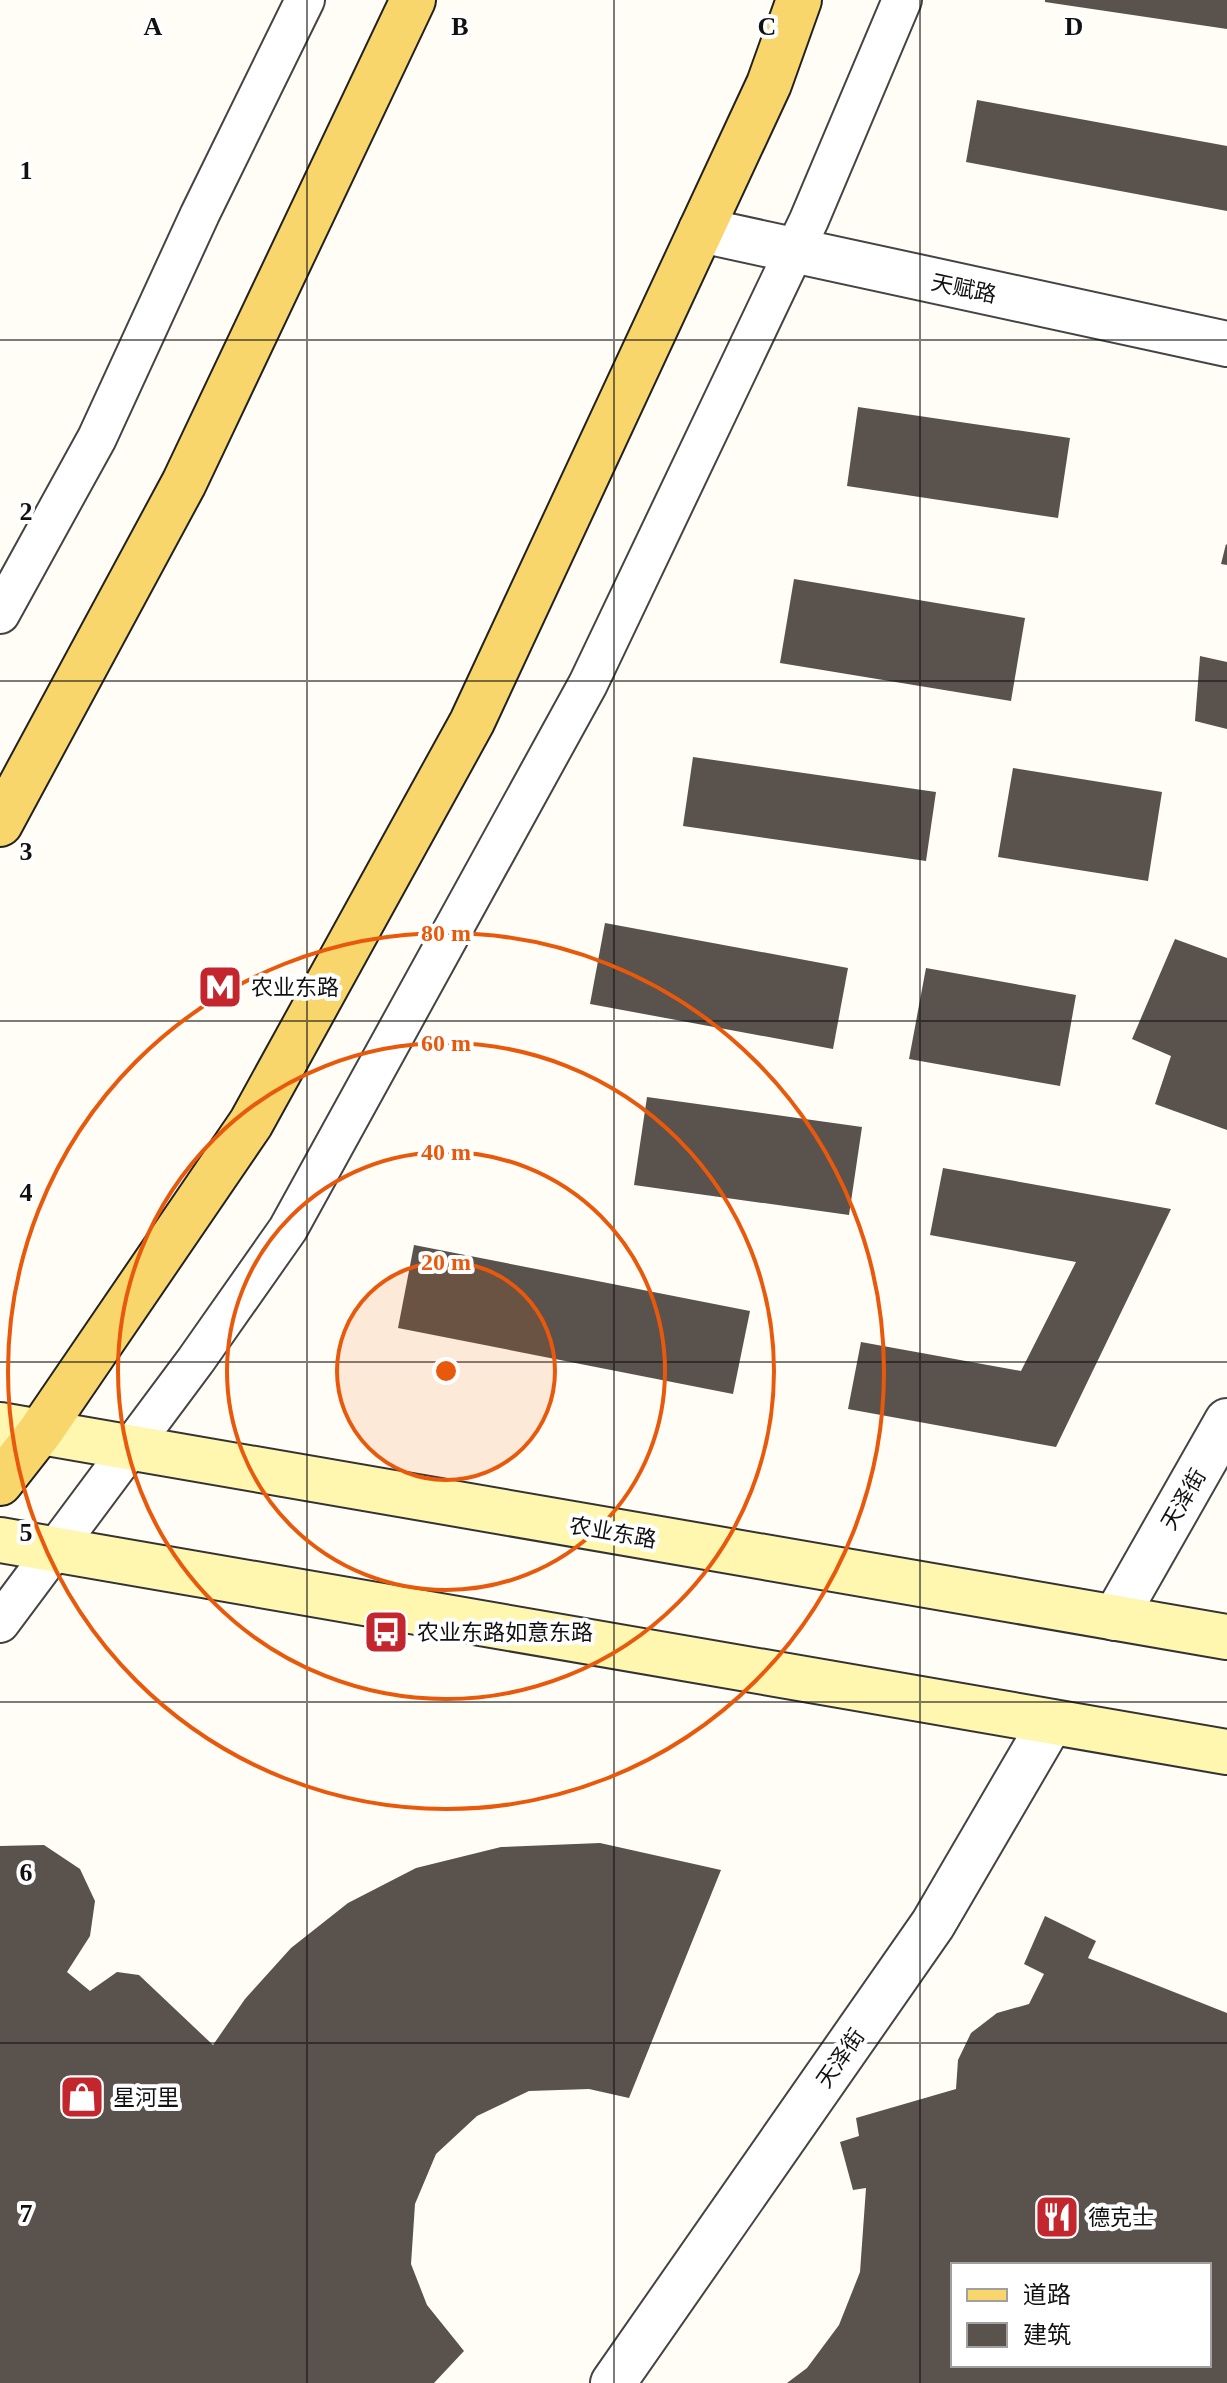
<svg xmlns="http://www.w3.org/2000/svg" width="1227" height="2383" viewBox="0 0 1227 2383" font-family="'Times New Roman','Noto Sans SC',serif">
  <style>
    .building { fill: #5a524d; fill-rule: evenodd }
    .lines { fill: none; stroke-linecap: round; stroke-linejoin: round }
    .minor-casing { stroke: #444; stroke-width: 42 }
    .tertiary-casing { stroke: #444; stroke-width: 48 }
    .secondary-casing { stroke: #333; stroke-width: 48 }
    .primary-casing { stroke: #222; stroke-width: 48 }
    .minor { stroke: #fff; stroke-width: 38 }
    .tertiary { stroke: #fff; stroke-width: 44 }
    .secondary { stroke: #fff6b0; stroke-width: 44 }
    .primary { stroke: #f9d66b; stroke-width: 44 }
    .grid { fill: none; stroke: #111; stroke-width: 2; stroke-opacity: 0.55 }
    .ring { fill: none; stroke: #e8590c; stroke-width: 4 }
    .labels { text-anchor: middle; stroke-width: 8; stroke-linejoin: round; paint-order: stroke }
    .street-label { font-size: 22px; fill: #111; stroke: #fff }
    .poi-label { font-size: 22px; fill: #111; stroke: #fff; text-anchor: start }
    .grid-label { font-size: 26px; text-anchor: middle; font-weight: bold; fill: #111; stroke: #fff; stroke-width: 8; stroke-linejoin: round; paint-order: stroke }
    .centre { fill: #e8590c; stroke: #fff; stroke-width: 4 }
    .ring-label { font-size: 24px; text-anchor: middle; font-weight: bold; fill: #e8590c; stroke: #fff; stroke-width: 8; stroke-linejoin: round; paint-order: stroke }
  </style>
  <rect width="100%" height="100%" fill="#fffdf5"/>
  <g class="building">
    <path d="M 1045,0 L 1227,0 L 1227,29 L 1045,2 Z"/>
    <path d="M 977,100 L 1227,146 L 1227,211 L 966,162 Z"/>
    <path d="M 858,407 L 1070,438 L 1058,518 L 847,486 Z"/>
    <path d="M 1226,544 L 1227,545 L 1227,565 L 1221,564 Z"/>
    <path d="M 794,579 L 1025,618 L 1011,701 L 780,663 Z"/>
    <path d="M 1200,656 L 1227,662 L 1227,729 L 1195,721 Z"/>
    <path d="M 693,757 L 936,792 L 926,861 L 683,826 Z"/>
    <path d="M 1013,768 L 1162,792 L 1148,881 L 998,857 Z"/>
    <path d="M 605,923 L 848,968 L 833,1049 L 590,1004 Z"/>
    <path d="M 1175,939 L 1227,958 L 1227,1130 L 1155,1104 L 1171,1056 L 1132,1039 Z"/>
    <path d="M 926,968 L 1076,995 L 1060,1086 L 909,1059 Z"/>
    <path d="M 647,1097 L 862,1127 L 849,1215 L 634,1185 Z"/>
    <path d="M 943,1168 L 1171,1209 L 1056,1447 L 848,1409 L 861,1342 L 1021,1371 L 1076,1262 L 930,1235 Z"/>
    <path d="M 414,1245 L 750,1311 L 733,1394 L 398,1328 Z"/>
    <path d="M 600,1843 L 721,1870 L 629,2098 L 589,2089 L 529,2091 L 477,2116 L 436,2154 L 415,2204 L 411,2264 L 427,2305 L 464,2351 L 434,2383 L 0,2383 L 0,1846 L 44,1845 L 80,1869 L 95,1901 L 90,1936 L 67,1972 L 90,1991 L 117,1972 L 139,1975 L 213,2045 L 245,1999 L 291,1948 L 348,1903 L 416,1868 L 501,1847 Z"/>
    <path d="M 1045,1916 L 1096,1941 L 1088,1958 L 1227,2013 L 1227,2383 L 787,2383 L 807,2368 L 839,2325 L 860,2272 L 866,2188 L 853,2190 L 840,2142 L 859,2136 L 856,2118 L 956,2089 L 958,2060 L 971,2033 L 997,2013 L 1029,2004 L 1044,1974 L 1024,1964 ZM 953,2265 L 1209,2265 L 1209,2365 L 953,2365 Z"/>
  </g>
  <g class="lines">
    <g class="minor-casing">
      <g id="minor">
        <path d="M 0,614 L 97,438 L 200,214 L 305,0"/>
        <path d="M 0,1623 L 196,1360 L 288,1229 L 588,684 L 809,220 L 902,0"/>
      </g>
    </g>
    <g class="tertiary-casing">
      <g id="tertiary">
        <path d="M 701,230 L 1227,344"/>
        <path d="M 1115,1618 L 1227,1421"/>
        <path d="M 613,2383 L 933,1924 L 1051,1722"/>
      </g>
    </g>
    <g class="secondary-casing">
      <g id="secondary">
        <path d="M 0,1425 L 1227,1637"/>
        <path d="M 0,1540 L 1227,1752"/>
      </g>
    </g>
    <g class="primary-casing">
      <g id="primary">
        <path d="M 0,824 L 184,483 L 413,0"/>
        <path d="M 0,1483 L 40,1432 L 251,1123 L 472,722 L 769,84 L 799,0"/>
      </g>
    </g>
    <use href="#minor" class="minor"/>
    <use href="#tertiary" class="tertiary"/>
    <use href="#secondary" class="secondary"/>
    <use href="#primary" class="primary"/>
  </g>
  <path class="grid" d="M 307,0 L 307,2383M 614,0 L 614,2383M 920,0 L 920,2383M 0,340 L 1227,340M 0,681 L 1227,681M 0,1021 L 1227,1021M 0,1362 L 1227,1362M 0,1702 L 1227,1702M 0,2043 L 1227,2043"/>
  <circle cx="446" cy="1371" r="109" fill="#e8590c" fill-opacity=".12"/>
  <g class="ring">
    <circle cx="446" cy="1371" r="109"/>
    <circle cx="446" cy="1371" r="219"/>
    <circle cx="446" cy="1371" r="328"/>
    <circle cx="446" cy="1371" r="438"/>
  </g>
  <defs>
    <g id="metro-square" transform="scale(2.3)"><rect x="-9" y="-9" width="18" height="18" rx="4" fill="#c4262e" stroke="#fff"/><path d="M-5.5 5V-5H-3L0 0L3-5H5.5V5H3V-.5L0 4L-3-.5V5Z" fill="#fff"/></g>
    <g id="bus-square" transform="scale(2.3)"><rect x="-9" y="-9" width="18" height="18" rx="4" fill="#c4262e" stroke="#fff"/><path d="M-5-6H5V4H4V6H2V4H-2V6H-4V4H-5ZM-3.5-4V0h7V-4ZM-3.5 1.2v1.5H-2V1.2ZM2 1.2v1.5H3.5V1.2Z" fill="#fff"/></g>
    <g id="shop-square" transform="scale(2.3)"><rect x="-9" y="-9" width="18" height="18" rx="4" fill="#c4262e" stroke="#fff"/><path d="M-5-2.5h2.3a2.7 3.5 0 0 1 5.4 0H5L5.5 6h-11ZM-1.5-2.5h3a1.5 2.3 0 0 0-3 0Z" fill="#fff"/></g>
    <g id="restaurant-square" transform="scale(2.3)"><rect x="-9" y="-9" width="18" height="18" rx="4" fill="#c4262e" stroke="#fff"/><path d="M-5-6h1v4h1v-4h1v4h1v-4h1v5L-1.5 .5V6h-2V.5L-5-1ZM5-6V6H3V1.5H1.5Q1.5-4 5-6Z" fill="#fff"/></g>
  </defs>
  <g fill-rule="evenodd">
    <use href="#metro-square" x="220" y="987"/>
    <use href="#bus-square" x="386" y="1632"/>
    <use href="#shop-square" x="82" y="2097"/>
    <use href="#restaurant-square" x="1057" y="2217"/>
  </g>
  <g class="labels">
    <g class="street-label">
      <text transform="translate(964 288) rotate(12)" y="8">天赋路</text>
      <text transform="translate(1183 1499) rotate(-60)" y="8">天泽街</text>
      <text transform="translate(613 1532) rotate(10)" y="8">农业东路</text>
      <text transform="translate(840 2058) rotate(-55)" y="8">天泽街</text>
    </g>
    <g class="poi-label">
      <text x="251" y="995">农业东路</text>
      <text x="417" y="1640">农业东路如意东路</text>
      <text x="113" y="2105">星河里</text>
      <text x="1088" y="2225">德克士</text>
    </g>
  </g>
  <g class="grid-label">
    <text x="153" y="35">A</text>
    <text x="460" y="35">B</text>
    <text x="767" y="35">C</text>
    <text x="1074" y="35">D</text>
    <text x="26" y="179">1</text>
    <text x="26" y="520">2</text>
    <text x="26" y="860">3</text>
    <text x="26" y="1201">4</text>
    <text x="26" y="1541">5</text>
    <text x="26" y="1881">6</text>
    <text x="26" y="2222">7</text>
  </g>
  <circle cx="446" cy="1371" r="12" class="centre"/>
  <g class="ring-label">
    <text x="446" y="941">80 m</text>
    <text x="446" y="1051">60 m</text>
    <text x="446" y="1160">40 m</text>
    <text x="446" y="1270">20 m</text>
  </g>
  <rect x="951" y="2263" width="260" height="104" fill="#ffffff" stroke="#a0a0a0" stroke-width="2"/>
  <rect x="967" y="2289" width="40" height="12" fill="#f9d66b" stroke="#a0a0a0" stroke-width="2"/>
  <text x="1023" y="2303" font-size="24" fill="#111111">道路</text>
  <rect x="967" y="2323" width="40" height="24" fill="#5a524d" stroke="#a0a0a0" stroke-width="2"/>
  <text x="1023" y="2343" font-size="24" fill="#111111">建筑</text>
</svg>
